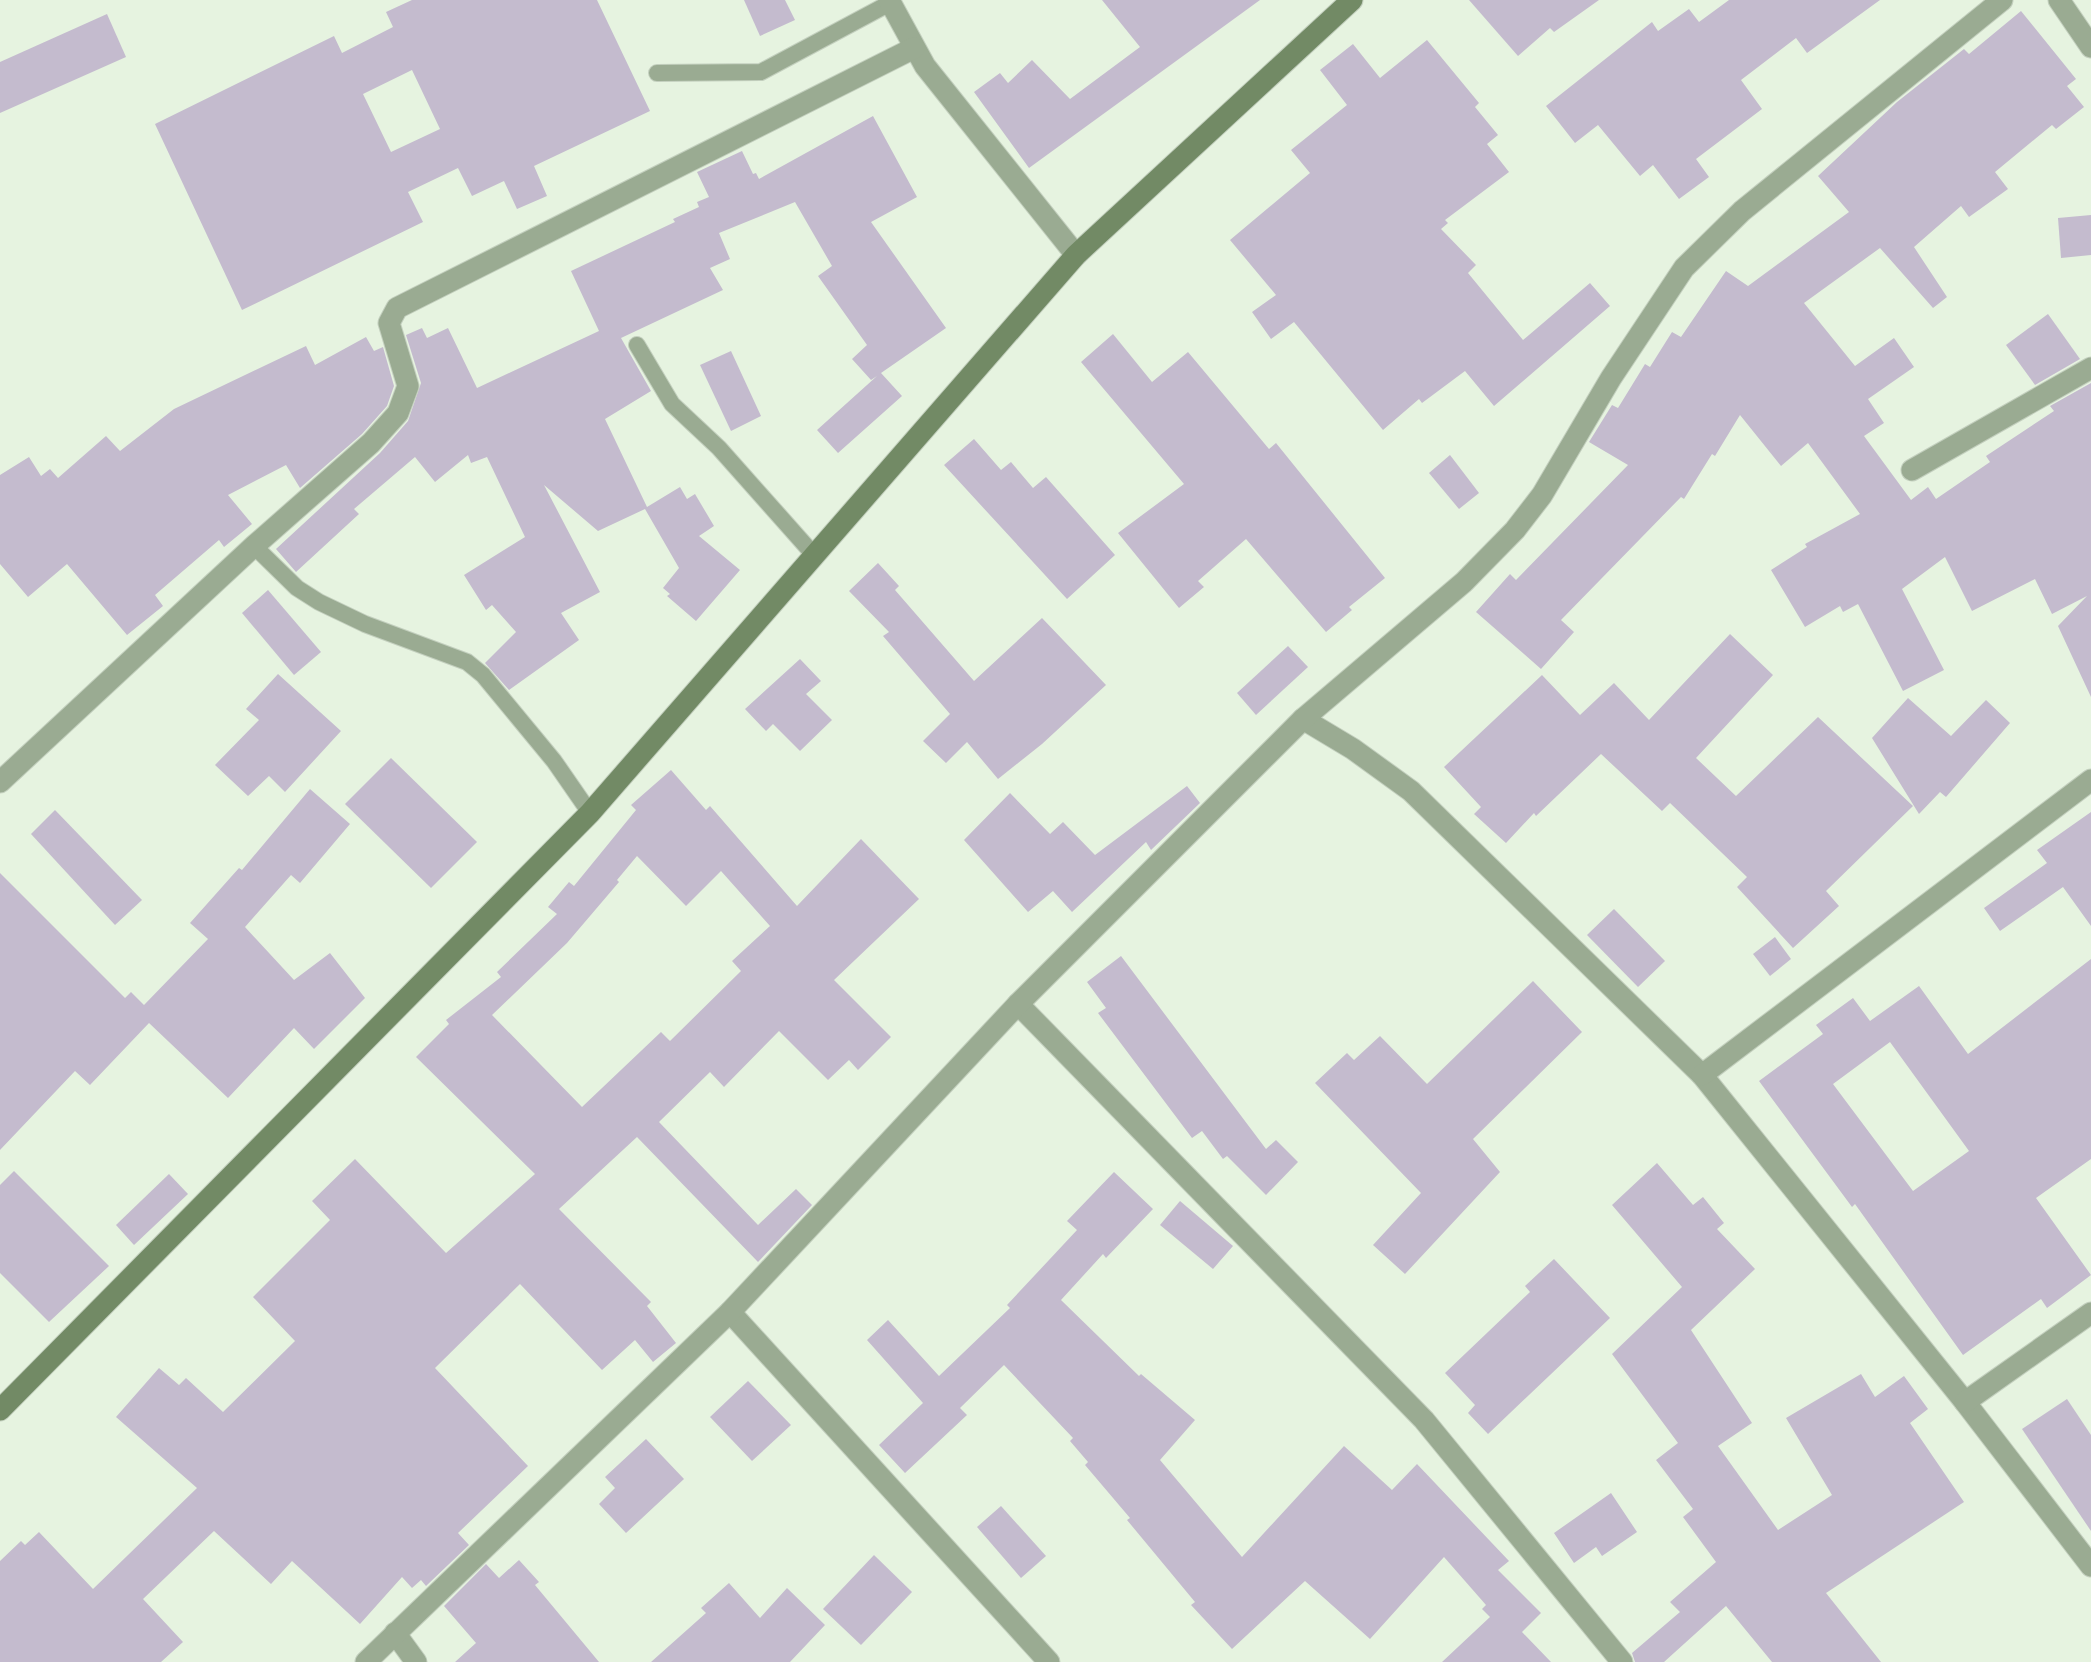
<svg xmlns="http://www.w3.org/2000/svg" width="2091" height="1662" viewBox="0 0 2091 1662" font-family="Arial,sans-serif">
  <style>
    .building { fill: #c4bbce; fill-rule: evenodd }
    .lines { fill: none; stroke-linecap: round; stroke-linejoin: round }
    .lane-casing { stroke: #c3cfbe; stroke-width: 18 }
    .street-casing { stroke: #c3cfbe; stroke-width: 23 }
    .secondary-casing { stroke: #c3cfbe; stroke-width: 23 }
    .lane { stroke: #9aab92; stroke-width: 16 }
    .street { stroke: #9aab92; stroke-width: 21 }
    .secondary { stroke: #728a65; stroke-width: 21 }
  </style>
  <rect width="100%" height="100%" fill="#e6f3e0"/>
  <g class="building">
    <path d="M 412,0 L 597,0 L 650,111 L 534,166 L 547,196 L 517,209 L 504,181 L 472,196 L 458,168 L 408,192 L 423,222 L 242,310 L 155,124 L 334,36 L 342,53 L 393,27 L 386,12 ZM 412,70 L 440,129 L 391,152 L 363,94 Z"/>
    <path d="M 744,0 L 785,0 L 795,20 L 760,36 Z"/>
    <path d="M 1102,0 L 1260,0 L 1029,168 L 974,92 L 1000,73 L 1008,83 L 1032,60 L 1070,99 L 1140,47 Z"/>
    <path d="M 1469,0 L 1599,0 L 1554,32 L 1550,28 L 1518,56 Z"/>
    <path d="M 1729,0 L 1880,0 L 1807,53 L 1796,38 L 1741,80 L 1762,109 L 1696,159 L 1709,177 L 1679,199 L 1653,165 L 1640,176 L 1598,125 L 1575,143 L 1546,106 L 1652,22 L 1658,31 L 1689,9 L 1699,22 Z"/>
    <path d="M 2021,11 L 2076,79 L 2067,86 L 2084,107 L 2056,129 L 2052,125 L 1995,172 L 2008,189 L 1969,217 L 1961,206 L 1914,247 L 1947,297 L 1933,308 L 1880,248 L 1804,303 L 1855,366 L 1894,338 L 1914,367 L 1868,399 L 1884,423 L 1864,436 L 1911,500 L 1928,487 L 1936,499 L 1990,462 L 1986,456 L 2054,411 L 2050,406 L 2091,383 L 2091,697 L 2058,626 L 2087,596 L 2052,614 L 2035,579 L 1972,611 L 1945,557 L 1902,589 L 1944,670 L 1903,691 L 1858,604 L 1843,612 L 1840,606 L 1805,627 L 1771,570 L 1807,547 L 1805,544 L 1860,514 L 1808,443 L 1781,466 L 1740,415 L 1715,456 L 1712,454 L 1684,499 L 1681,497 L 1561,620 L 1574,632 L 1541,669 L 1476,612 L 1510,574 L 1516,580 L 1628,465 L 1589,442 L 1612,405 L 1618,408 L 1645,364 L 1650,367 L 1672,332 L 1681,337 L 1726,271 L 1748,286 L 1849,212 L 1818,176 L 1897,102 L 1964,49 L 1969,54 Z"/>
    <path d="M 107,14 L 126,57 L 0,113 L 0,62 Z"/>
    <path d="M 1427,40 L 1479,103 L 1475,107 L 1498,135 L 1487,144 L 1509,172 L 1445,220 L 1448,223 L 1441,229 L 1476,265 L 1468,273 L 1523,340 L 1590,283 L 1610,306 L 1494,406 L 1465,371 L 1422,403 L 1419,399 L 1383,430 L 1294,322 L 1271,339 L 1252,312 L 1276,295 L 1230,240 L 1310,173 L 1291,150 L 1347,105 L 1320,70 L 1353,44 L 1380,78 Z"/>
    <path d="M 873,116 L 917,197 L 871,222 L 946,328 L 881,373 L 902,396 L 838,453 L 817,430 L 877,376 L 871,380 L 852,359 L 867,345 L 818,276 L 832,266 L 795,202 L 719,233 L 730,259 L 710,268 L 723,290 L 621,338 L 651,391 L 605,419 L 647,507 L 680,487 L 687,499 L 695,494 L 714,526 L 699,536 L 740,570 L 696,621 L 667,596 L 670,594 L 663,588 L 679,568 L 645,509 L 598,531 L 544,485 L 600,592 L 561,613 L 579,640 L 509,690 L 485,663 L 516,632 L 492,605 L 486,610 L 464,575 L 525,537 L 487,457 L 471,463 L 468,455 L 435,482 L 415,457 L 354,509 L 359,514 L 296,572 L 276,549 L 380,453 L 408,421 L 421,383 L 406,335 L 422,328 L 427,338 L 448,328 L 477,388 L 599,331 L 571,271 L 675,222 L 673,219 L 699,207 L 697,202 L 709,197 L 697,172 L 742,151 L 753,174 L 756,173 L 759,179 Z"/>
    <path d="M 2091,215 L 2091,255 L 2061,258 L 2058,218 Z"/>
    <path d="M 2048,314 L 2080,359 L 2035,385 L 2006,345 Z"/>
    <path d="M 1113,334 L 1152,382 L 1188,352 L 1269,449 L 1276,443 L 1385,578 L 1349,607 L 1352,610 L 1326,632 L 1246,539 L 1198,581 L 1204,587 L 1179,608 L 1118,533 L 1184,484 L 1081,362 Z"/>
    <path d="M 366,337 L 374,351 L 383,347 L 394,386 L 387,406 L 362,434 L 300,488 L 286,465 L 228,495 L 252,524 L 224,547 L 219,540 L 155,595 L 163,606 L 127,635 L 67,564 L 28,597 L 0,564 L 0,475 L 29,457 L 41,476 L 50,469 L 58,478 L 106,436 L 120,451 L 174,409 L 306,346 L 315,365 Z"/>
    <path d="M 731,351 L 761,416 L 731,431 L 700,365 Z"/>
    <path d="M 974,439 L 1001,470 L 1011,462 L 1033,488 L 1046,477 L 1115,555 L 1067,599 L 944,465 Z"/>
    <path d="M 1450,455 L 1479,493 L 1459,509 L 1429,473 Z"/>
    <path d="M 878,563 L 899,586 L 895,590 L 974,681 L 1042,618 L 1106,685 L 1042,744 L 998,779 L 967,742 L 946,763 L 923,741 L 950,714 L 883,636 L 889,632 L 849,591 Z"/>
    <path d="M 268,590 L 321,652 L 294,675 L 242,613 Z"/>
    <path d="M 1730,634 L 1773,675 L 1696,758 L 1736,796 L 1818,717 L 1913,806 L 1826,891 L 1839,906 L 1793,948 L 1737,887 L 1747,877 L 1670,803 L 1662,811 L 1601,754 L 1536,816 L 1534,813 L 1506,843 L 1474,814 L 1481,807 L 1444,767 L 1542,675 L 1580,715 L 1614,683 L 1649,720 Z"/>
    <path d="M 1288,646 L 1308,667 L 1256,715 L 1237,693 Z"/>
    <path d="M 800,659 L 821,681 L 806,694 L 832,720 L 800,751 L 773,724 L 766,731 L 745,709 Z"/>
    <path d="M 278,674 L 341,731 L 285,792 L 269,776 L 248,796 L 215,765 L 259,720 L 246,709 Z"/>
    <path d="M 1908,698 L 1951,736 L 1986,700 L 2010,723 L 1946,797 L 1940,792 L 1919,814 L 1872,738 Z"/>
    <path d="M 391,758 L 477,842 L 431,888 L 345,804 Z"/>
    <path d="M 671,770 L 706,810 L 710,806 L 797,906 L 861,839 L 919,899 L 834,980 L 891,1037 L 858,1070 L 849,1060 L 828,1080 L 779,1031 L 724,1087 L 710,1072 L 659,1122 L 758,1225 L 796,1189 L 812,1205 L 758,1262 L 637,1137 L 559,1209 L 651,1302 L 647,1306 L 676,1343 L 653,1362 L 635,1340 L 602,1370 L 520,1284 L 435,1368 L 528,1466 L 458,1533 L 469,1545 L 426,1586 L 421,1580 L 412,1588 L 402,1577 L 360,1624 L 292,1561 L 271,1584 L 214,1531 L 143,1599 L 183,1642 L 161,1662 L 0,1662 L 0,1561 L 21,1541 L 25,1545 L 39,1532 L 93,1589 L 197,1488 L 116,1417 L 159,1368 L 179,1385 L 186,1378 L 223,1412 L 295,1341 L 253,1297 L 330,1220 L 312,1201 L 355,1159 L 446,1253 L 535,1174 L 416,1057 L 449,1024 L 446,1020 L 501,977 L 497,972 L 557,914 L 548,907 L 569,882 L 574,886 L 636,810 L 631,805 ZM 637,856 L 686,906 L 721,871 L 770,926 L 732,961 L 741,971 L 670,1041 L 661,1032 L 582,1107 L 492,1015 L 567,943 L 619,882 L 617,880 Z"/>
    <path d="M 1187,786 L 1200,803 L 1151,850 L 1146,842 L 1072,912 L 1053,891 L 1028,912 L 964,840 L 1010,793 L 1050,834 L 1063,822 L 1095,855 Z"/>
    <path d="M 310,789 L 350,824 L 300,883 L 291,875 L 245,927 L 294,980 L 330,953 L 365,998 L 314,1049 L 294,1028 L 228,1098 L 149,1023 L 90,1085 L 75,1071 L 0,1150 L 0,873 L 125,998 L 131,992 L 144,1005 L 208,939 L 190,923 L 239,868 L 242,870 Z"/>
    <path d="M 55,810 L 142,900 L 115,925 L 31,834 Z"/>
    <path d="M 2091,812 L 2091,926 L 2063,887 L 2000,931 L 1984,908 L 2047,863 L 2037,850 Z"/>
    <path d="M 1614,909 L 1665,961 L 1638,987 L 1587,935 Z"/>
    <path d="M 1775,937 L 1791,959 L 1770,976 L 1753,954 Z"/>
    <path d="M 1121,956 L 1266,1149 L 1276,1140 L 1298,1162 L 1266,1195 L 1227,1156 L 1223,1159 L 1202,1131 L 1192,1138 L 1098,1013 L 1106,1008 L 1087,982 Z"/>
    <path d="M 2091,959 L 2091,1159 L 2036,1198 L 2091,1275 L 2047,1308 L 2041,1299 L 1963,1355 L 1855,1204 L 1852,1207 L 1759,1081 L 1823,1034 L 1816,1025 L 1853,998 L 1870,1021 L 1919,986 L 1968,1054 ZM 1890,1042 L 1969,1151 L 1913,1191 L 1833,1084 Z"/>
    <path d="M 1533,981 L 1582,1032 L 1473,1139 L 1500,1172 L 1405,1274 L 1373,1245 L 1421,1193 L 1315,1083 L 1347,1053 L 1354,1060 L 1380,1036 L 1427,1084 Z"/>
    <path d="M 1657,1163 L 1693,1205 L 1703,1197 L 1724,1223 L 1717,1229 L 1755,1269 L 1691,1330 L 1752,1423 L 1718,1446 L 1778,1530 L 1832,1495 L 1786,1418 L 1861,1374 L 1875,1397 L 1904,1376 L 1928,1409 L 1910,1423 L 1964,1502 L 1826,1593 L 1881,1662 L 1772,1662 L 1726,1606 L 1664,1662 L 1635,1662 L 1632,1653 L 1680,1612 L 1670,1602 L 1716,1562 L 1683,1517 L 1693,1509 L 1656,1460 L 1678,1443 L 1612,1354 L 1682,1287 L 1612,1205 Z"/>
    <path d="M 14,1171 L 109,1266 L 49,1322 L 0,1273 L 0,1185 Z"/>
    <path d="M 1114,1172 L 1153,1209 L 1106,1258 L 1103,1254 L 1061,1300 L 1139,1376 L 1141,1374 L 1195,1420 L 1160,1460 L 1242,1557 L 1344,1446 L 1392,1490 L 1417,1464 L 1509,1561 L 1498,1570 L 1541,1613 L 1522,1632 L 1551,1662 L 1442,1662 L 1490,1617 L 1482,1609 L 1486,1605 L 1444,1557 L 1370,1639 L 1305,1581 L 1232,1649 L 1191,1605 L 1195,1602 L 1127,1520 L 1130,1518 L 1085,1465 L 1088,1462 L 1070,1441 L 1073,1438 L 1004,1365 L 960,1408 L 967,1415 L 905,1473 L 879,1445 L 923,1403 L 867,1340 L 888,1320 L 939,1376 L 1010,1308 L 1007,1305 L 1077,1230 L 1067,1221 Z"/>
    <path d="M 169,1174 L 188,1194 L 134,1245 L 116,1225 Z"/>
    <path d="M 1180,1201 L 1233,1246 L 1213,1269 L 1160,1225 Z"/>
    <path d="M 1554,1259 L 1610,1318 L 1488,1434 L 1468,1413 L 1475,1405 L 1445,1373 L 1530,1292 L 1525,1286 Z"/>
    <path d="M 748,1381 L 791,1425 L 752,1461 L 710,1417 Z"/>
    <path d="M 2067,1399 L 2091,1435 L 2091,1531 L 2022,1429 Z"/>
    <path d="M 646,1439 L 684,1479 L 626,1533 L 599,1504 L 615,1488 L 605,1477 Z"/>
    <path d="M 1611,1493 L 1637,1532 L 1602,1556 L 1596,1547 L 1574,1563 L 1554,1533 Z"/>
    <path d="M 1001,1506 L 1046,1556 L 1021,1578 L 977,1527 Z"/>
    <path d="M 874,1555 L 912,1592 L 861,1645 L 823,1609 Z"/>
    <path d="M 519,1560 L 539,1582 L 535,1585 L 599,1662 L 455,1662 L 476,1643 L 444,1606 L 486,1564 L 499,1578 Z"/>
    <path d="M 729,1583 L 760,1618 L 787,1588 L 825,1625 L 790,1662 L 651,1662 L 706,1613 L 701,1608 Z"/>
  </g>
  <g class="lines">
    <g class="lane-casing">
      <g id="lane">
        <path d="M 657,73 L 761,72 L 890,3"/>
        <path d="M 637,345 L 672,404 L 719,448 L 814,555"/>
        <path d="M 254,546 L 297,588 L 319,602 L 365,624 L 467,662 L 483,675 L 554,761 L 590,813"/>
      </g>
    </g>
    <g class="street-casing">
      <g id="street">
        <path d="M 889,0 L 925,66 L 1076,255"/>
        <path d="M 2059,0 L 2091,47"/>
        <path d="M 1912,470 L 2091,368"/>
        <path d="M 1303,719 L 1353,749 L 1411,791 L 1702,1075 L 1965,1402 L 2091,1566"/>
        <path d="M 0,782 L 254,546 L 371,443 L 398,413 L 408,386 L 389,323 L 397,308 L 914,48"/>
        <path d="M 1018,1004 L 1424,1420 L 1622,1662"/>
        <path d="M 1702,1075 L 2091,780"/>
        <path d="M 730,1312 L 1049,1662"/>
        <path d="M 1965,1402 L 2091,1313"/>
        <path d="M 395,1633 L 416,1662"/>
        <path d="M 366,1662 L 730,1312 L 1018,1004 L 1303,719 L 1464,582 L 1515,530 L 1542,495 L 1611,378 L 1684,268 L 1742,211 L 2002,0"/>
      </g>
    </g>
    <g class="secondary-casing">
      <path id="secondary" d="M 0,1410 L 590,813 L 1076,255 L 1352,0"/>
    </g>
    <use href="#lane" class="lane"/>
    <use href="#street" class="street"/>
    <use href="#secondary" class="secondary"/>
  </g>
</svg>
